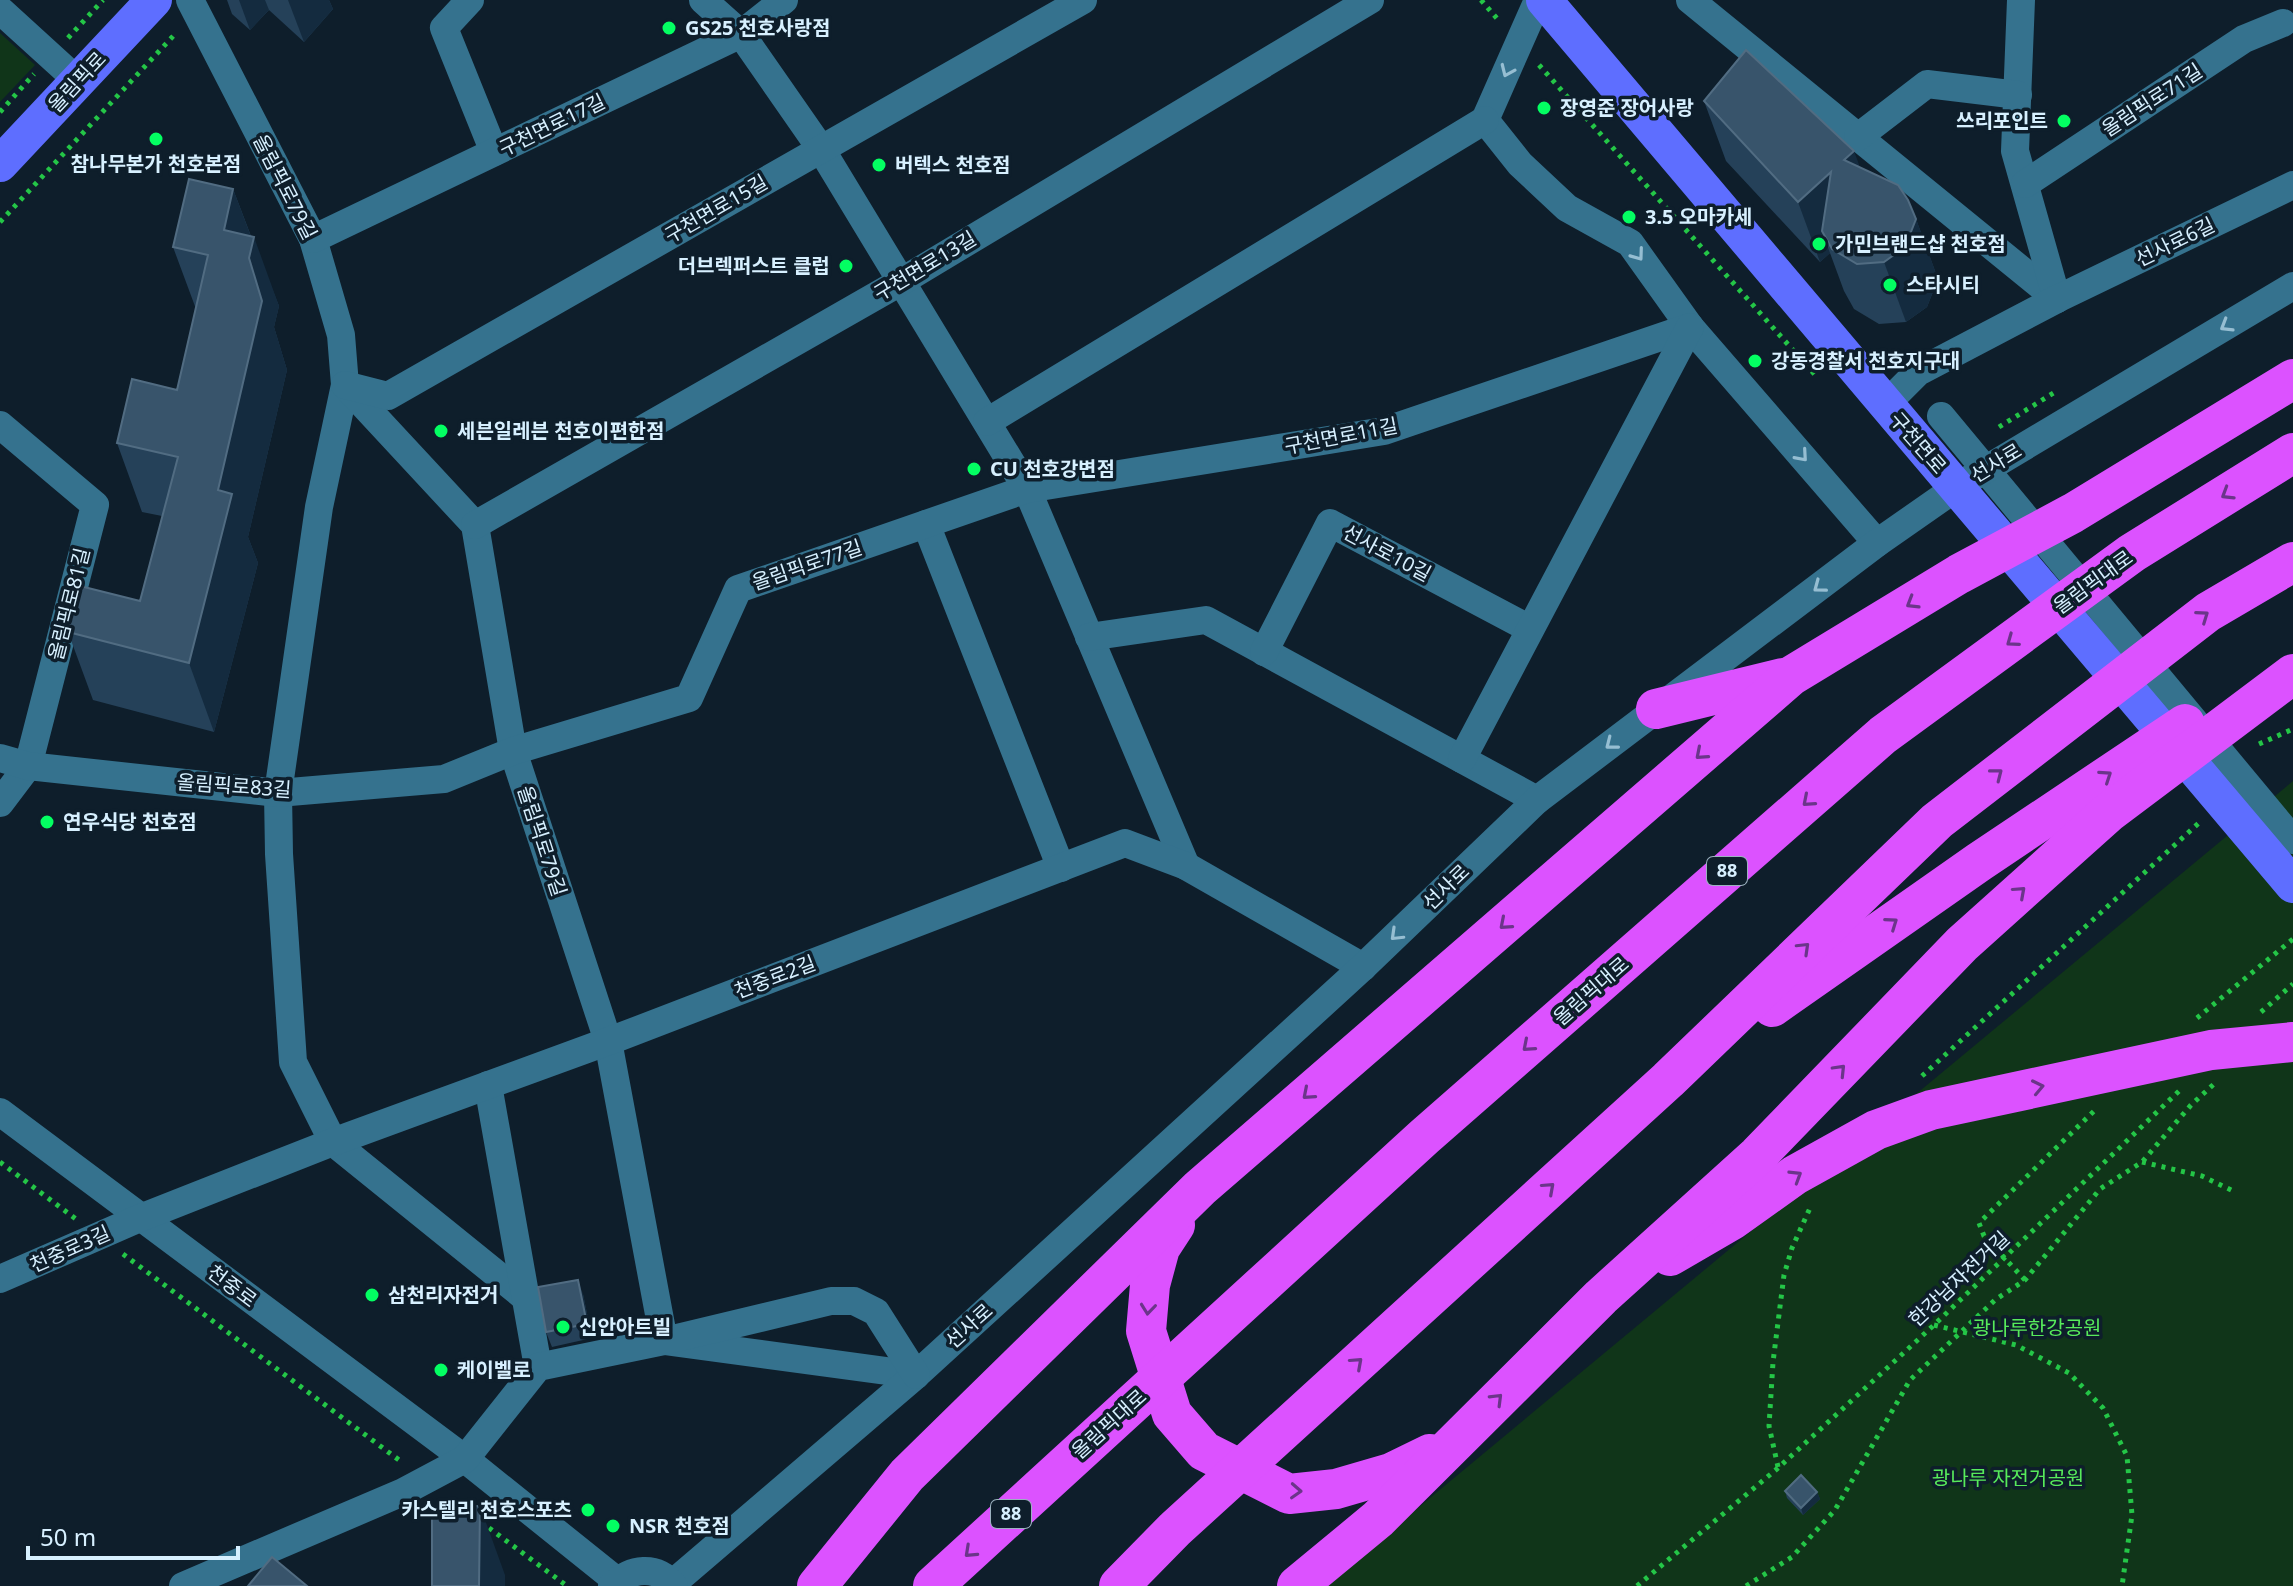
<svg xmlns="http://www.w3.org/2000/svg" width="2293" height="1586" viewBox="0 0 2293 1586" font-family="'Noto Sans','Noto Sans KR',sans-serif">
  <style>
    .green { fill: #103519 }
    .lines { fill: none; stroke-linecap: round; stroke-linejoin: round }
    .path { stroke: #24c647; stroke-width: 5; stroke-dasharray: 4 6; stroke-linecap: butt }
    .minor { stroke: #35728e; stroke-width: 28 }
    .major { stroke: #5e6eff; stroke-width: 36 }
    .highway { stroke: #dc52ff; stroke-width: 40 }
    .wall { fill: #254159 }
    .shaded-wall { fill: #142b3f }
    .building { fill: #38546b; stroke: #516c82; stroke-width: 2 }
    .oneway { stroke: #96bed2 }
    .oneway2 { stroke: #6b358a }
    .poi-dot { fill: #03ff62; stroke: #0e1e2b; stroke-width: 3 }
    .labels { text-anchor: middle; stroke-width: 7; stroke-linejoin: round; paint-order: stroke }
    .shield { fill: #0e1e2b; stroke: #9bb1bf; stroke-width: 2 }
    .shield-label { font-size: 18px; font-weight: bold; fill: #d7f0ff }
    .poi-label { font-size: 20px; font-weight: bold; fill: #d7f0ff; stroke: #0e1e2b; text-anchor: start }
    .street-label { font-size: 20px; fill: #d7f0ff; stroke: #0e1e2b }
    .park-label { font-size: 20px; fill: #57eb5b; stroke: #0e1e2b }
  </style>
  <rect width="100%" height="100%" fill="#0e1e2b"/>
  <g class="green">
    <path d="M 0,33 L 35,65 L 0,102 Z"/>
    <path d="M 2293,781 L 2293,1586 L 1324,1586 Z"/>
  </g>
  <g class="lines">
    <g class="path">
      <path d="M 1481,0 L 1500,22"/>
      <path d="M 68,38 L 103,0"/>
      <path d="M 1539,65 L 1817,377"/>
      <path d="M 0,112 L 34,74"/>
      <path d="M 0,222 L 176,33"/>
      <path d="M 1999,427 L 2055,392"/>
      <path d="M 2259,744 L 2293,729"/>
      <path d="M 2261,1012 L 2293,984"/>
      <path d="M 2197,1018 L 2293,939"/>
      <path d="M 1922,1076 L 2201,821"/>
      <path d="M 0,1162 L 76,1219"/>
      <path d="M 2142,1162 L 2202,1176 L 2233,1191"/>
      <path d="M 123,1254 L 403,1463"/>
      <path d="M 2025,1280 L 1984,1236 L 1979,1223 L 2094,1111"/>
      <path d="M 1934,1325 L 2016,1345 L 2069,1373 L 2103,1408 L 2127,1456 L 2132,1515 L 2122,1586"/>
      <path d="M 1778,1467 L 1769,1426 L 1773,1362 L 1784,1275 L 1792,1248 L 1810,1208"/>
      <path d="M 481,1522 L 567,1586"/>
      <path d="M 1637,1586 L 1778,1468 L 1934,1325 L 2179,1091"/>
      <path d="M 1746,1586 L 1792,1557 L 1835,1510 L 1910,1380 L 1995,1300 L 2025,1280 L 2100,1189 L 2142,1162 L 2191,1105 L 2214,1084"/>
    </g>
    <g class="minor">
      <path d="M 190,0 L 313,239 L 341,335 L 345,385 L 319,507 L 278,793 L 279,854 L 293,1062 L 333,1142 L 526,1298"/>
      <path d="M 470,0 L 444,28 L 494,152"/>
      <path d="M 703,0 L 741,34 L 821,149 L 1027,489 L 1186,866"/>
      <path d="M 1538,0 L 1485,120 L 1520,164 L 1567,208 L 1630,243 L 1690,327 L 1877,543"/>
      <path d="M 1690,0 L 2057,299"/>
      <path d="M 2021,0 L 2015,151 L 2057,299"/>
      <path d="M 0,10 L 78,81"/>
      <path d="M 1858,137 L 1927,84 L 2018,95"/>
      <path d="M 2025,184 L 2244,39 L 2283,23"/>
      <path d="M 313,239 L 741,34 L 784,0"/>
      <path d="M 345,385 L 475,525 L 513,751 L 608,1041 L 664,1341 L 916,1375"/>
      <path d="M 345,385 L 388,396 L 1083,0"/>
      <path d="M 1885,405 L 1918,372 L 2057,299 L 2293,185"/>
      <path d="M 1941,416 L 2293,840"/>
      <path d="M 987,422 L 1485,120"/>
      <path d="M 0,425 L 95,505 L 28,766 L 0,803"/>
      <path d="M 926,524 L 1061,868"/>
      <path d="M 475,525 L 902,281 L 1370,0"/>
      <path d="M 1089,637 L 1206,620 L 1537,800"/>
      <path d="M 1264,652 L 1330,523 L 1530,629"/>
      <path d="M 0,758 L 28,766 L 278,793 L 444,779 L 513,751 L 689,698 L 738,589 L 1027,489 L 1384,431 L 1690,327"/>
      <path d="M 1462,759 L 1690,327"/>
      <path d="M 488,1085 L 538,1367"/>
      <path d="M 0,1112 L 465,1459 L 617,1581"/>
      <path d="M 0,1279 L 140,1218 L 333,1142 L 617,1038 L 1125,843 L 1186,866 L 1363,967"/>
      <path d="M 672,1584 L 916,1375 L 1363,967 L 1537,800 L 1877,543 L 1963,483 L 2293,286"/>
      <path d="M 183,1586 L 403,1492 L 465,1459 L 538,1367 L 664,1341 L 831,1301 L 854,1301 L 876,1312 L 916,1375"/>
      <path d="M 612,1586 C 631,1568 656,1564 674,1586"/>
    </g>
    <g class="major">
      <path d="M 1544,0 L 2293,885"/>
      <path d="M 0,164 L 154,0"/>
    </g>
    <g class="highway">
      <path d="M 1656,709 L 1783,678"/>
      <path d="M 1772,1007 L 1979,862 L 2185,724"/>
      <path d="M 1175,1225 L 1160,1248 L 1150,1285 L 1146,1331 L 1172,1414 L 1204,1451 L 1289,1494 L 1336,1489 L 1391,1473 L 1430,1454"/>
      <path d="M 1670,1256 L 1732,1220 L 1795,1175 L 1876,1130 L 1931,1110 L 2211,1050 L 2293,1042"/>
      <path d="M 817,1586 L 907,1475 L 1200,1188 L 1791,676 L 1959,574 L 2073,513 L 2293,379"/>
      <path d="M 933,1586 L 1424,1137 L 1883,735 L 2132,553 L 2293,453"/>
      <path d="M 1119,1586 L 1175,1529 L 1668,1080 L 1937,821 L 2208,612 L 2293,562"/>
      <path d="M 1297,1586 L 1378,1519 L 1601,1297 L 1758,1155 L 1962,944 L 2108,813 L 2293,674"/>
    </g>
  </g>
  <g class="wall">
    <path d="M 227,0 L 329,0 L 333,9 L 304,42 L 269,10 L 250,30 L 232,14 Z"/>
    <path d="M 1704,101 L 1860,167 L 1916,219 L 1938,279 L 1927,307 L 1906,322 L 1879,324 L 1854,309 L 1844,291 L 1830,253 L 1820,262 L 1726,161 Z"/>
    <path d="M 233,189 L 251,236 L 279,306 L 274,327 L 287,370 L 248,537 L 258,563 L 214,732 L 93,700 L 68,632 L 140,601 L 162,516 L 142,512 L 117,443 L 177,390 L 196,309 L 173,247 Z"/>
    <path d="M 583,1294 L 592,1338 L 552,1347 L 546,1332 Z"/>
    <path d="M 1785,1491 L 1817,1492 L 1820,1499 L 1803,1515 L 1787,1498 Z"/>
  </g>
  <g class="shaded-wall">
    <path d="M 239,0 L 265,0 L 269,10 L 250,30 Z"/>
    <path d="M 288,0 L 329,0 L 333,9 L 304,42 Z"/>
    <path d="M 1854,151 L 1876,211 L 1844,160 Z"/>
    <path d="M 1831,172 L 1822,231 L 1830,253 L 1820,262 L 1798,202 Z"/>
    <path d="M 233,189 L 253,242 L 254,237 L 279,306 L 274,327 L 287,370 L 248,537 L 258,563 L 214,732 L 189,663 L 224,230 Z"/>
    <path d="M 1916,219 L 1938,279 L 1927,307 L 1906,322 L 1884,262 Z"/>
    <path d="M 578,1280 L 583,1294 L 592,1338 L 587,1324 Z"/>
    <path d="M 1817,1492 L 1820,1499 L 1803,1515 L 1801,1508 Z"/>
    <path d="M 480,1506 L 505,1575 L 505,1586 L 479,1586 Z"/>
  </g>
  <g class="building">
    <path d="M 1746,50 L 1854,151 L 1844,160 L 1898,185 L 1908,200 L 1916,219 L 1905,247 L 1884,262 L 1857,264 L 1832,249 L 1822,231 L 1831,172 L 1798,202 L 1704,101 Z"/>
    <path d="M 189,179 L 233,189 L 224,230 L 254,237 L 249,258 L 262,301 L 218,490 L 232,494 L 189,663 L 68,632 L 80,586 L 140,601 L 178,457 L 117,443 L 132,379 L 177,390 L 208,255 L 173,247 Z"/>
    <path d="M 578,1280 L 587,1324 L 546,1332 L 538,1287 Z"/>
    <path d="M 1801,1475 L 1817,1492 L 1801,1508 L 1785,1491 Z"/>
    <path d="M 432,1506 L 480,1506 L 479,1586 L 432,1586 Z"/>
    <path d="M 272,1557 L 307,1586 L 248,1586 Z"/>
  </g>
  <defs><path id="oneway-chevron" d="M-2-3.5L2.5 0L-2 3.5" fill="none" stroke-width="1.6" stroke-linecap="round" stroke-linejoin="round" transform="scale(2)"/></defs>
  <g class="oneway">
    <use href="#oneway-chevron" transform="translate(1507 71) rotate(114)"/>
    <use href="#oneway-chevron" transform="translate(1638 255) rotate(54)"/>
    <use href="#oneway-chevron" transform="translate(2226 326) rotate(149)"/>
    <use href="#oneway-chevron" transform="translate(1802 456) rotate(49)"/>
    <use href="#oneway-chevron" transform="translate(1819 587) rotate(143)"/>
    <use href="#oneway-chevron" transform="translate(1611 744) rotate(142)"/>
    <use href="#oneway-chevron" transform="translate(1396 935) rotate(136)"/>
  </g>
  <g class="oneway2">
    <use href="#oneway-chevron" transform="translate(2227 494) rotate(148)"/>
    <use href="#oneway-chevron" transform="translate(1912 603) rotate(149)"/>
    <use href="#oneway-chevron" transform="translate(2203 616) rotate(-35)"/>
    <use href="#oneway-chevron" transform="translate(2012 641) rotate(144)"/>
    <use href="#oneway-chevron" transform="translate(1701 754) rotate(139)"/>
    <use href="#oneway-chevron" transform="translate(1997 774) rotate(-38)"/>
    <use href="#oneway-chevron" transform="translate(2106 776) rotate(-34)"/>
    <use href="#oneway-chevron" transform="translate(1808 801) rotate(139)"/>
    <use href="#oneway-chevron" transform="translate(2020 892) rotate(-42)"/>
    <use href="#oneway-chevron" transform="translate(1892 923) rotate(-35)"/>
    <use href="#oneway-chevron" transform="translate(1505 924) rotate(139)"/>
    <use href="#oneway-chevron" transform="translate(1804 948) rotate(-44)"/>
    <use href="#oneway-chevron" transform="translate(1528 1046) rotate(139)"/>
    <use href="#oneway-chevron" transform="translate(1840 1070) rotate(-46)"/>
    <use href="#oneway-chevron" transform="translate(2038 1087) rotate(-12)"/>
    <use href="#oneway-chevron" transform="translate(1308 1094) rotate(139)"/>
    <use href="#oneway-chevron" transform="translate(1796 1176) rotate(-32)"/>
    <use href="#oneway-chevron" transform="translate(1549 1188) rotate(-42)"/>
    <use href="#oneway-chevron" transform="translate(1148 1309) rotate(96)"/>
    <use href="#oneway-chevron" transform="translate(1357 1363) rotate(-42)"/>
    <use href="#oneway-chevron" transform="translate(1497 1399) rotate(-45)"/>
    <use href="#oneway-chevron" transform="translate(1296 1491) rotate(3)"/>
    <use href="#oneway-chevron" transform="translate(970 1552) rotate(137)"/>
  </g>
  <g class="poi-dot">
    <circle cx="669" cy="28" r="8"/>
    <circle cx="1544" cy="108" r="8"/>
    <circle cx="2064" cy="121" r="8"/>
    <circle cx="156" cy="139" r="8"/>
    <circle cx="879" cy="165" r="8"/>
    <circle cx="1629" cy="217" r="8"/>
    <circle cx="1819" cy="244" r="8"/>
    <circle cx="846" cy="266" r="8"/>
    <circle cx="1890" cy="285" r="8"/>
    <circle cx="1755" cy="361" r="8"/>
    <circle cx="441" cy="431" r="8"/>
    <circle cx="974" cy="469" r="8"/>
    <circle cx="47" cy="822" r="8"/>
    <circle cx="372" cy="1295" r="8"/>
    <circle cx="563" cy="1327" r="8"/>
    <circle cx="441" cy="1370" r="8"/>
    <circle cx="588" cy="1510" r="8"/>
    <circle cx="613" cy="1526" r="8"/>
  </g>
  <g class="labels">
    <g class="shield">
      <rect x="1707" y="857" width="40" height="28" rx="6"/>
      <rect x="991" y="1500" width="40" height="28" rx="6"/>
    </g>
    <g class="shield-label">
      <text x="1727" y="877">88</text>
      <text x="1011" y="1520">88</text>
    </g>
    <g class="poi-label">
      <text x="685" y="35">GS25 천호사랑점</text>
      <text x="1560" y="115">장영준 장어사랑</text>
      <text x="2048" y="128" text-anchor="end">쓰리포인트</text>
      <text x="156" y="171" text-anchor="middle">참나무본가 천호본점</text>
      <text x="895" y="172">버텍스 천호점</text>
      <text x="1645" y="224">3.5 오마카세</text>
      <text x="1835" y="251">가민브랜드샵 천호점</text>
      <text x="830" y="273" text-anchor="end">더브렉퍼스트 클럽</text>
      <text x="1906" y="292">스타시티</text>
      <text x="1771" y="368">강동경찰서 천호지구대</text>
      <text x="457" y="438">세븐일레븐 천호이편한점</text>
      <text x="990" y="476">CU 천호강변점</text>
      <text x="63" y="829">연우식당 천호점</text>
      <text x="388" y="1302">삼천리자전거</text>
      <text x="579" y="1334">신안아트빌</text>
      <text x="457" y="1377">케이벨로</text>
      <text x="572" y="1517" text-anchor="end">카스텔리 천호스포츠</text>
      <text x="629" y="1533">NSR 천호점</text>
    </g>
    <g class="street-label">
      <text transform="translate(77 82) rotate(-47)" y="7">올림픽로</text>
      <text transform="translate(2152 100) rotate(-33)" y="7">올림픽로71길</text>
      <text transform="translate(552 125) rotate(-26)" y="7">구천면로17길</text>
      <text transform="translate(285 187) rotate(63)" y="7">올림픽로79길</text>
      <text transform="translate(716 209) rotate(-30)" y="7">구천면로15길</text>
      <text transform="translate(2175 242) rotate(-26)" y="7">선사로6길</text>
      <text transform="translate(925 266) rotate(-31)" y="7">구천면로13길</text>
      <text transform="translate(1341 436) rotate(-11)" y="7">구천면로11길</text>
      <text transform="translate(1918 443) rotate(49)" y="7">구천면로</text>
      <text transform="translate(1996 463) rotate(-31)" y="7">선사로</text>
      <text transform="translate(1387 553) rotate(28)" y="7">선사로10길</text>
      <text transform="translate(807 565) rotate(-19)" y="7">올림픽로77길</text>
      <text transform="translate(2093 582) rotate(-36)" y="7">올림픽대로</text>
      <text transform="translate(69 604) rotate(-76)" y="7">올림픽로81길</text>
      <text transform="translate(234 786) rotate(4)" y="7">올림픽로83길</text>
      <text transform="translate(542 841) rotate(72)" y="7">올림픽로79길</text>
      <text transform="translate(1446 887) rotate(-44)" y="7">선사로</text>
      <text transform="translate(775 977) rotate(-21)" y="7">천중로2길</text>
      <text transform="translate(1591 991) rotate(-41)" y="7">올림픽대로</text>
      <text transform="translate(70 1249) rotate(-24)" y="7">천중로3길</text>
      <text transform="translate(1959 1279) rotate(-43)" y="7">한강남자전거길</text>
      <text transform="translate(232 1286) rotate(37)" y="7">천중로</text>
      <text transform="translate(969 1326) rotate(-42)" y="7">선사로</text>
      <text transform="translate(1109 1424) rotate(-42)" y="7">올림픽대로</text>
    </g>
    <g class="park-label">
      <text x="2037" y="1335">광나루한강공원</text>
      <text x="2008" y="1485">광나루 자전거공원</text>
    </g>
  </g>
  <path d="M28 1546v12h210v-12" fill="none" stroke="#d7f0ff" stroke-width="4"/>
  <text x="40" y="1546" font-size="24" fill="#d7f0ff" stroke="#0e1e2b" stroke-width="6" paint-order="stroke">50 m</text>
</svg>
